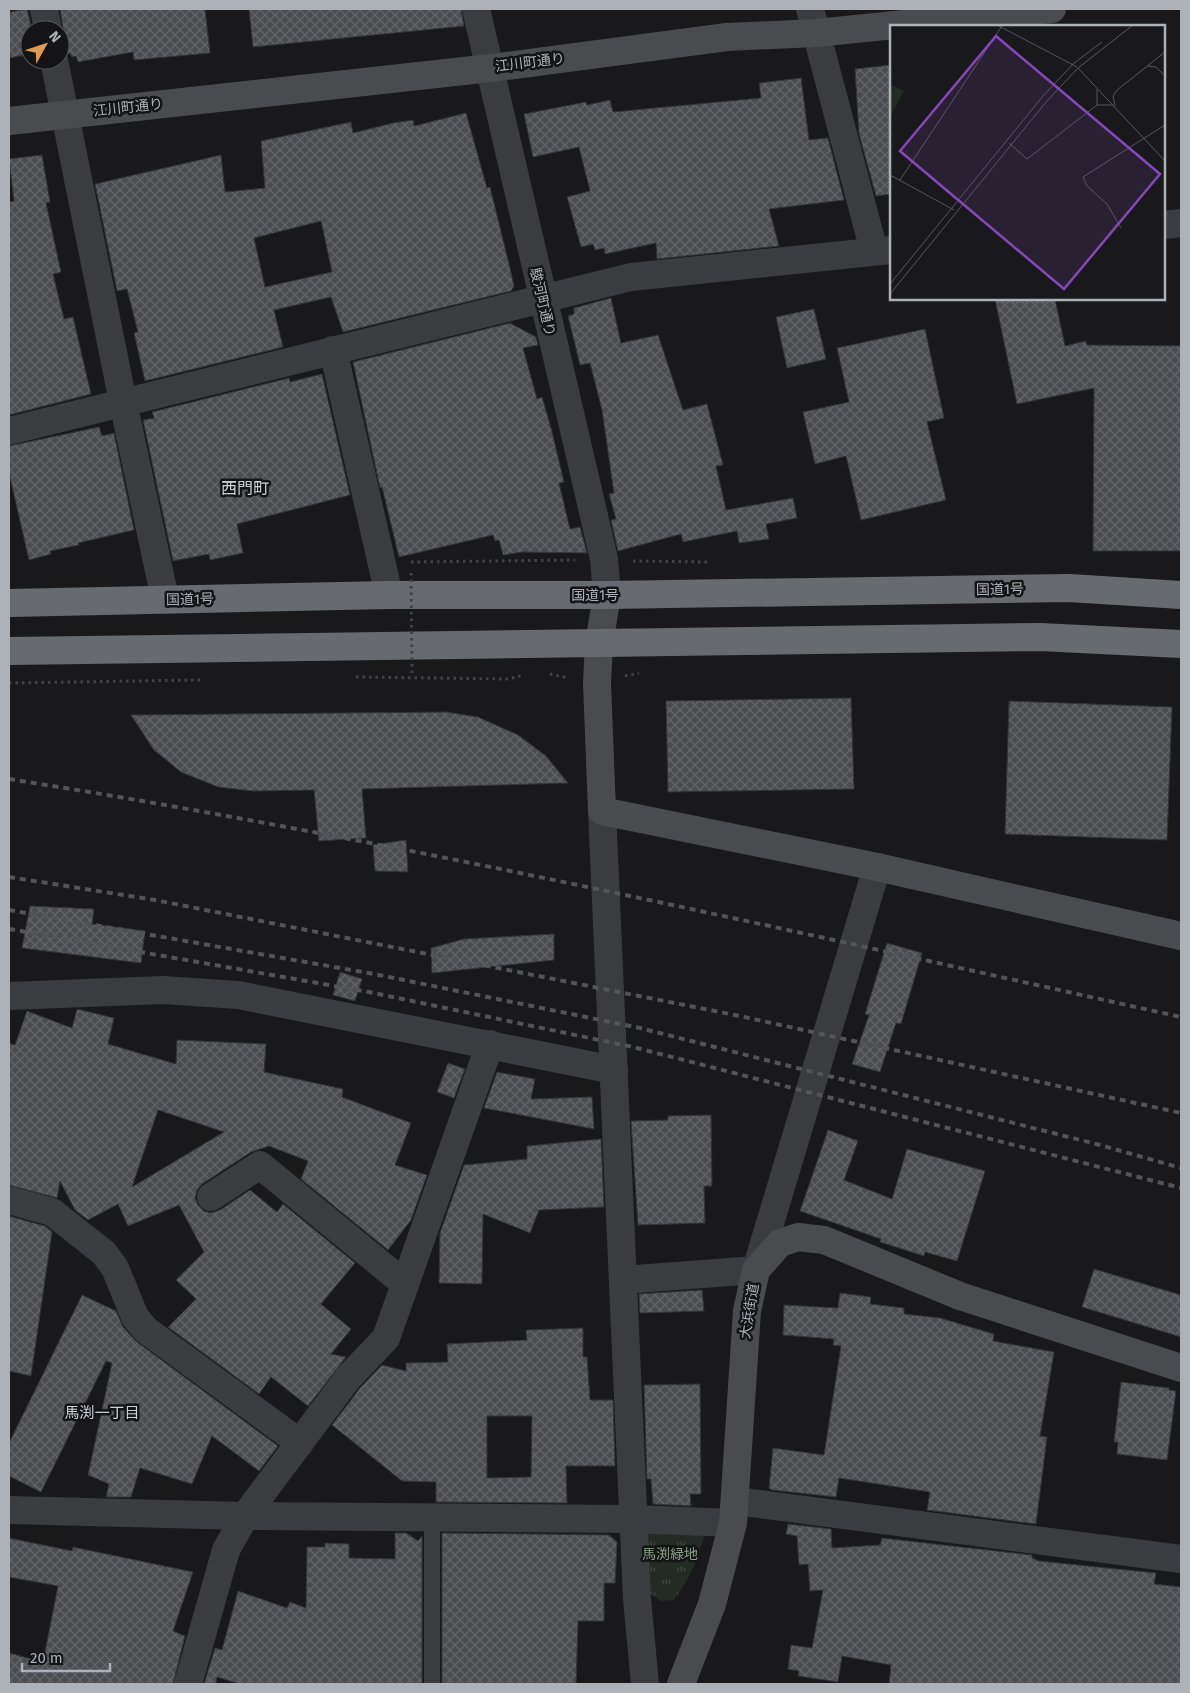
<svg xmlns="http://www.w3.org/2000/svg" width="1190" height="1693" viewBox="0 0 1190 1693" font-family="'Fira Sans','Noto Sans JP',sans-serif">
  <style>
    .park { fill: url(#park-tufts) }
    .building { fill: url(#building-cross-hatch); stroke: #333437; fill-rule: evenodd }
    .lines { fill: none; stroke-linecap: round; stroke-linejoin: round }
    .path { stroke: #414346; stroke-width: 3; stroke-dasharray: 2.5 4; stroke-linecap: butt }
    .lane { stroke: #3b3c40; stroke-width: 16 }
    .street { stroke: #3b3c40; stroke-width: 28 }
    .secondary { stroke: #494b4f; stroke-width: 28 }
    .highway { stroke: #676b70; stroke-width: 28 }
    .rail { stroke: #525458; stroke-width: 4; stroke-dasharray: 6 5; stroke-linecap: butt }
    .path-bridge { stroke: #414346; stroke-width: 3; stroke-dasharray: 2.5 4; stroke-linecap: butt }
    .labels { text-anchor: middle; stroke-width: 5; stroke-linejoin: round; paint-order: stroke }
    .street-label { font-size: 14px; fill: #adb2b9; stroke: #141416 }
    .park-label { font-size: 14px; fill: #88a286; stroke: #141416 }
    .neighbourhood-label { font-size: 15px; fill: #cdd1d6; stroke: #141416 }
    .quarter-label { font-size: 16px; fill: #cdd1d6; stroke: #141416 }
    .inset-road { fill: none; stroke: #54565a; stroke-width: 1 }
    .view { fill: #8547be; fill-opacity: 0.15; stroke: #8547be; stroke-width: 2.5 }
    .inset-edge { fill: none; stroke: #adb2b9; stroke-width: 2.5 }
  </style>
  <defs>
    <pattern id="park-tufts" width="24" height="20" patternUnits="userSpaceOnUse" patternTransform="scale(1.25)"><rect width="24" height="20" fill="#242b24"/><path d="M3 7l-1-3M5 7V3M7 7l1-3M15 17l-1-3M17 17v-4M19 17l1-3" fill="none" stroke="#414742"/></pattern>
    <pattern id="building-cross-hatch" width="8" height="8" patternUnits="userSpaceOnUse" patternTransform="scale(1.25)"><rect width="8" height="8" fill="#4b4d50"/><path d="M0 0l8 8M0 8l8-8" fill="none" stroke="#626467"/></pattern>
  </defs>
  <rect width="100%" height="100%" fill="#19191b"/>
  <path class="park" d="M 642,1527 L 706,1528 C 700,1555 690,1578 674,1600 L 661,1601 L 648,1592 Z"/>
  <g class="building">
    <path d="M 27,9 L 32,30 L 30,30 L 30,54 L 9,58 L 9,12 Z"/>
    <path d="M 60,9 L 205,9 L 210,53 L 134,60 L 133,52 L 78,62 L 76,56 L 72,57 L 70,53 L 68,54 L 60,46 L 63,28 Z"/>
    <path d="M 249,9 L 461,9 L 464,26 L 253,47 Z"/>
    <path d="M 891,65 L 891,194 L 876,196 L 859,134 L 855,69 Z"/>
    <path d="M 801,78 L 809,140 L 828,138 L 844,200 L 769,209 L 779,246 L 657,259 L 656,243 L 605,254 L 604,248 L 595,250 L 593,244 L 581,247 L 567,197 L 590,191 L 579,147 L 533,157 L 524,114 L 586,102 L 587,105 L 610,100 L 613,112 L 761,98 L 759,83 Z"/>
    <path d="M 466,113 L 487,188 L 490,187 L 509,264 L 514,286 L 511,291 L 343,332 L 331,297 L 274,310 L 283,347 L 145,381 L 134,333 L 138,332 L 127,289 L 117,291 L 95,184 L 221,155 L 225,192 L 265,188 L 261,141 L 351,122 L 353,133 L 393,123 L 413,120 L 414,126 ZM 321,221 L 332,272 L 265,287 L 254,238 Z"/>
    <path d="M 42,155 L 50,202 L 46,203 L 61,272 L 53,274 L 64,319 L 73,317 L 91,394 L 9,415 L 9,202 L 14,201 L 9,159 Z"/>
    <path d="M 611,298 L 621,343 L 658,335 L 683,410 L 707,404 L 723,465 L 716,466 L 726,510 L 793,498 L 797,518 L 766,524 L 769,539 L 739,543 L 737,531 L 683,542 L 681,534 L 618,551 L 611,520 L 616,519 L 609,494 L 614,493 L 602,410 L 590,363 L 580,365 L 568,316 L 574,314 L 574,308 Z"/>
    <path d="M 995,299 L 1055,299 L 1065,346 L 1086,341 L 1087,345 L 1181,346 L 1181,551 L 1093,551 L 1094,388 L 1017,404 Z"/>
    <path d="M 814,309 L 826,359 L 787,368 L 776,317 Z"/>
    <path d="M 510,323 L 536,337 L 538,345 L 523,348 L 537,399 L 542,397 L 551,428 L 564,482 L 559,483 L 570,529 L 580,527 L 587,553 L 522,552 L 503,555 L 499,540 L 495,541 L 493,535 L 399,557 L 382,487 L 380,488 L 353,362 Z"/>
    <path d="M 925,329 L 944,418 L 927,422 L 946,500 L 861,520 L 846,456 L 815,464 L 803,412 L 849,402 L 837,348 Z"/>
    <path d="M 322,374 L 350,495 L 237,524 L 243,553 L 210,560 L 209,554 L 173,561 L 143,420 L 154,418 L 152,412 L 289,378 L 290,382 Z"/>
    <path d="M 99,427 L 102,436 L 114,433 L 134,530 L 78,543 L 79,545 L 50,551 L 51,554 L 29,560 L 9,473 L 9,446 Z"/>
    <path d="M 851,698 L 854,789 L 668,792 L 666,701 Z"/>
    <path d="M 1009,701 L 1172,707 L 1167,840 L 1005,834 Z"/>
    <path d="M 446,712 L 478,717 L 518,735 L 546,756 L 568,783 L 362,789 L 366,838 L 319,841 L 314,790 L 253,791 L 218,787 L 181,772 L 154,750 L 131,715 Z"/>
    <path d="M 406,840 L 408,872 L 375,871 L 373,845 Z"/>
    <path d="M 30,906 L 94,909 L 92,924 L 145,931 L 141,963 L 22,948 Z"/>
    <path d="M 554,934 L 554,960 L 432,973 L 431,948 L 464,939 Z"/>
    <path d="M 887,943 L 922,953 L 901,1024 L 896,1023 L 880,1072 L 852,1064 L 869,1015 L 865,1014 Z"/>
    <path d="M 340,972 L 362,979 L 355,1001 L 333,995 Z"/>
    <path d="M 77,1009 L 114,1018 L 108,1044 L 176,1064 L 177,1040 L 266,1044 L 264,1072 L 343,1089 L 342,1097 L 411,1123 L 395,1165 L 427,1175 L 411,1220 L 388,1250 L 301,1179 L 308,1161 L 269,1146 L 251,1152 L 202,1184 L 197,1190 L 195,1198 L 198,1205 L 204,1211 L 211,1213 L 220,1210 L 250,1190 L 277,1212 L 283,1204 L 355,1263 L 321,1304 L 351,1329 L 331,1354 L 346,1357 L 308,1406 L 271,1377 L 259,1394 L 168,1327 L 196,1299 L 176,1280 L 204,1252 L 179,1205 L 128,1226 L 118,1204 L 88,1220 L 75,1210 L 60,1181 L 57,1198 L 9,1185 L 9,1043 L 15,1045 L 27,1011 L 72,1028 ZM 158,1110 L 224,1132 L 132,1187 Z"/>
    <path d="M 448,1063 L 465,1069 L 454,1098 L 437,1092 Z"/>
    <path d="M 497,1072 L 535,1079 L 531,1099 L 592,1097 L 594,1129 L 484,1108 Z"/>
    <path d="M 711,1115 L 712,1186 L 704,1186 L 705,1223 L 638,1225 L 631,1121 L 668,1120 L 668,1116 Z"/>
    <path d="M 828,1130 L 858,1141 L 844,1180 L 892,1199 L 907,1149 L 985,1171 L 957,1261 L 925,1252 L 924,1256 L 880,1242 L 881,1239 L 800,1211 Z"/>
    <path d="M 601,1139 L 604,1207 L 539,1210 L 530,1233 L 483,1214 L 482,1284 L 439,1283 L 440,1233 L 464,1165 L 527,1159 L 527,1146 Z"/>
    <path d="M 9,1216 L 45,1226 L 52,1232 L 31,1376 L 9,1371 Z"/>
    <path d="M 1094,1269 L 1181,1295 L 1181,1337 L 1082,1307 Z"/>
    <path d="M 702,1290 L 704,1311 L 640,1313 L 639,1294 Z"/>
    <path d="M 840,1293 L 871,1297 L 870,1304 L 904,1308 L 904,1314 L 940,1318 L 994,1334 L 993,1341 L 1054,1352 L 1040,1436 L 1047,1437 L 1036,1524 L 927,1510 L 930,1492 L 839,1478 L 836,1497 L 772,1490 L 769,1488 L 773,1448 L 824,1455 L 841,1346 L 833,1345 L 834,1339 L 783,1335 L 784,1305 L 838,1308 Z"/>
    <path d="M 82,1295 L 116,1311 L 123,1327 L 137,1342 L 278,1446 L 259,1471 L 212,1436 L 192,1484 L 140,1468 L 131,1497 L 106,1497 L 109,1484 L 88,1475 L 112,1363 L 106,1361 L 41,1492 L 9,1476 L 9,1443 Z"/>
    <path d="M 583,1328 L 583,1357 L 587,1357 L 590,1400 L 613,1400 L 615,1466 L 566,1466 L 567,1503 L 436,1502 L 436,1482 L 402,1481 L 332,1425 L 360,1388 L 382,1365 L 406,1371 L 406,1363 L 448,1362 L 447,1344 L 527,1340 L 526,1330 ZM 487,1416 L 532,1416 L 531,1477 L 487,1478 Z"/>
    <path d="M 1121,1382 L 1169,1388 L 1169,1390 L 1176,1391 L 1167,1460 L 1117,1454 L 1118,1442 L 1114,1442 Z"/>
    <path d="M 700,1384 L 701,1494 L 690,1494 L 691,1506 L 653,1504 L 651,1479 L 647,1479 L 644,1385 Z"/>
    <path d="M 788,1524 L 831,1529 L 832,1548 L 880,1545 L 882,1538 L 1032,1555 L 1032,1558 L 1039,1561 L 1156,1573 L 1154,1584 L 1181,1587 L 1181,1684 L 889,1684 L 891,1665 L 842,1656 L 838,1682 L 798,1676 L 799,1671 L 788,1669 L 791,1645 L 812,1648 L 823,1590 L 810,1591 L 808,1564 L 799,1565 L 797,1536 L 786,1534 Z"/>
    <path d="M 395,1533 L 406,1533 L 418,1541 L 422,1536 L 422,1684 L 240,1684 L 217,1677 L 216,1684 L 204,1684 L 215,1648 L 222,1650 L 238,1591 L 287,1608 L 290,1602 L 306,1608 L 307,1547 L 325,1547 L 325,1543 L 349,1544 L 349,1558 L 395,1559 Z"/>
    <path d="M 442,1533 L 609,1535 L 617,1542 L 615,1583 L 604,1583 L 604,1621 L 578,1621 L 576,1684 L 442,1684 Z"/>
    <path d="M 9,1538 L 72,1551 L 73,1547 L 193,1572 L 173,1631 L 185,1636 L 173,1684 L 9,1684 L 9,1653 L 43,1662 L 58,1586 L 9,1577 Z"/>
  </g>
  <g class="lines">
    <g class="path">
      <path d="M 633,561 L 707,562"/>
      <path d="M 411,562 L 575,560"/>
      <path d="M 550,674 L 568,678"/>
      <path d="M 625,676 L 639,673"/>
      <path d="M 356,677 L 508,679 L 524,675"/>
      <path d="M 9,683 L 200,680"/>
    </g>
    <path class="lane" d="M 432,1517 L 432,1684"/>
    <g class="street">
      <path d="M 44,9 L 48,30"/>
      <path d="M 476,9 L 604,559 L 607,595"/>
      <path d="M 810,9 L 874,251"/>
      <path d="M 54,60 L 123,402 L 165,599"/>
      <path d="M 1164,225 L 1181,223"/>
      <path d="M 333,350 L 389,595"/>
      <path d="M 9,431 L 631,277 L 891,250"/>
      <path d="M 602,811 L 637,1599 L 645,1684"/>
      <path d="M 9,996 L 163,990 L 238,995 L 614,1070"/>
      <path d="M 211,1197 L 260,1165 L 405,1284"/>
      <path d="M 9,1200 L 52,1212 L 104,1253 L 115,1268 L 135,1317 L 146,1330 L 300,1443"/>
      <path d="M 623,1280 L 756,1270 L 877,867"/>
      <path d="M 736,1501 L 1181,1559"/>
      <path d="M 9,1510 L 245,1516 L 633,1519 L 733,1523"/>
      <path d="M 188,1684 L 226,1550 L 245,1516 L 348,1378 L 386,1338 L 490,1044"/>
    </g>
    <g class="secondary">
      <path d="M 9,121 L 491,68 L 727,37 L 816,33 L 1052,9"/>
      <path d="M 607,595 L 599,644 L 597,683 L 602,811 L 877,867 L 1181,936"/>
      <path d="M 681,1684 L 712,1604 L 733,1523 L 747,1311 L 756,1270 L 780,1243 L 798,1237 L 824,1240 L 960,1296 L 1181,1368"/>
    </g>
    <g class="highway">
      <path d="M 9,603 L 389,595 L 607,595 L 1069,588 L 1181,595"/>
      <path d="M 9,651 L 1040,637 L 1181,644"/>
    </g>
    <g class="rail">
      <path d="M 9,779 C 403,841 792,931 1181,1017"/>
      <path d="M 9,877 L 155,900 L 735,1015 L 1181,1113"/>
      <path d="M 9,910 L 374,974 L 640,1028 L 1100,1145 L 1181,1168"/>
      <path d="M 9,929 L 369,992 L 633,1047 L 1181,1188"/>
    </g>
    <path class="path-bridge" d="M 411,573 L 412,673"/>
  </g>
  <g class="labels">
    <g class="street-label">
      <text transform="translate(530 62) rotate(-7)" y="5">江川町通り</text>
      <text transform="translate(128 107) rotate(-6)" y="5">江川町通り</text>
      <text transform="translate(543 302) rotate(77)" y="5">駿河町通り</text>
      <text transform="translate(1000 589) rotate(-1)" y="5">国道1号</text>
      <text x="595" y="600">国道1号</text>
      <text transform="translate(190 599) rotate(-1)" y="5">国道1号</text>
      <text transform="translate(749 1311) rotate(-81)" y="5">大浜街道</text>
    </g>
    <g class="park-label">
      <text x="670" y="1559">馬渕緑地</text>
    </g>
    <g class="neighbourhood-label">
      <text x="102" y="1418">馬渕一丁目</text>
    </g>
    <g class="quarter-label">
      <text x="245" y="494">西門町</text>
    </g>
  </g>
  <g transform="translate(890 25)">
    <rect width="275" height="275" fill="#19191b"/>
    <path d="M 0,59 L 14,66 L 0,92 Z" fill="#242b24"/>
    <path class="inset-road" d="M 107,0 L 187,42M 258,41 L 266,42 L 275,51M 188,43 L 275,136M 207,80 L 207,64M 225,81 L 223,71 L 227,65 L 275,27M 119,118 L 137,134 L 207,80 L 223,80M 0,150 L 64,185M 10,155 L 112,1M 231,203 L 217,179 L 197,161 L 193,152 L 275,100M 0,259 L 153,71 L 183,39 L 212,17M 0,269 L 156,77 L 188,43 L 243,0"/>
    <path class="view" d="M 106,11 L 270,149 L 174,264 L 10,126 Z"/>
    <rect width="275" height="275" class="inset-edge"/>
  </g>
  <rect width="1190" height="1693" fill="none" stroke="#adb2b9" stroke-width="20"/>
  <g transform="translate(45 45) rotate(50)"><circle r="24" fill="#141416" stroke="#515357"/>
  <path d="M0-4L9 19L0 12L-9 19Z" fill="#df9a4d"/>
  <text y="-8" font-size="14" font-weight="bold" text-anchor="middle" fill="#adb2b9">N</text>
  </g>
  <path d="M22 1663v8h88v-8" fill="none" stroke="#adb2b9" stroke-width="2.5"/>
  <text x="30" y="1663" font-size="15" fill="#adb2b9" stroke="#141416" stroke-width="4" paint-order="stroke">20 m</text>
</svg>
